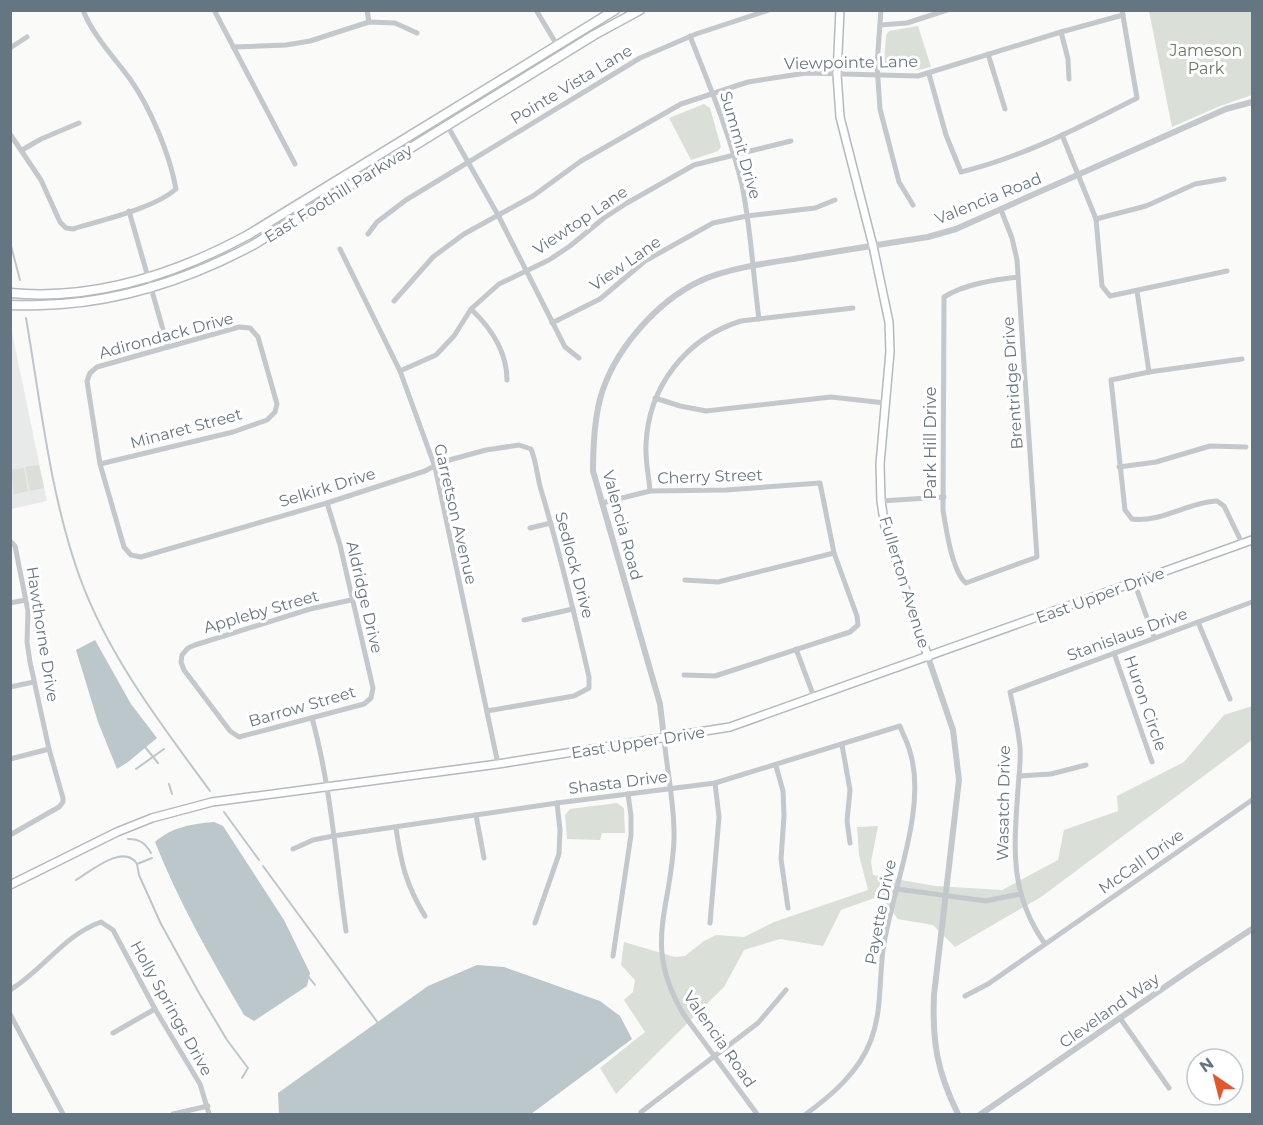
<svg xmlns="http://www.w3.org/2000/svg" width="1263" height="1125" viewBox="0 0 1263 1125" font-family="Montserrat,sans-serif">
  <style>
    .built { fill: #e8e9e9 }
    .green { fill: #dadfd7 }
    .water { fill: #bbc7cb }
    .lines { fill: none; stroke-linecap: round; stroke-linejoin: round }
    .stream { stroke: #bbc7cb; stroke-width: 2 }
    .secondary-casing { stroke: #b3babf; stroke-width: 10 }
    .primary-casing { stroke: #b5babe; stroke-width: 11 }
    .minor { stroke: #c3c8cc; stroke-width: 5 }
    .tertiary { stroke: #c3c8cc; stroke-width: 6 }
    .secondary { stroke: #fff; stroke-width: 7 }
    .primary { stroke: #fff; stroke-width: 8 }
    .labels { text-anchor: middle; stroke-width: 6; stroke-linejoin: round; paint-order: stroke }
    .park-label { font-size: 16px; fill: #687a64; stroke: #fff }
    .street-label { font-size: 16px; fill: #657683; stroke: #fff }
  </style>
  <rect width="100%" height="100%" fill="#fafaf8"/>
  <path class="built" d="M 10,323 L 47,501 L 11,509 L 10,509 Z"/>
  <g class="green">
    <path d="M 1149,11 L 1252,11 L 1252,95 L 1220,106 L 1172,127 Z"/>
    <path d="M 918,26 L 931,67 L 917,70 L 890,69 L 884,61 L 886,35 L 889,31 Z"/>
    <path d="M 704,104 L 710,108 L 721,147 L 718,151 L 691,160 L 669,118 Z"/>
    <path d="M 39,465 L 44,488 L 30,491 L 25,467 Z"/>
    <path d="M 24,468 L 28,491 L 14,494 L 11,470 Z"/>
    <path d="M 1252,706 L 1252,740 L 1041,897 L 955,947 L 933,925 L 898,919 L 880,896 L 841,910 L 823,946 L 780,939 L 744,950 L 724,987 L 616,1094 L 600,1068 L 645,1032 L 624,1000 L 633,992 L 635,980 L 621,965 L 624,942 L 675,957 L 685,956 L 704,941 L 716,935 L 744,937 L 774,922 L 868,890 L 859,855 L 857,827 L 878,826 L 871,862 L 873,875 L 935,886 L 1002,890 L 1058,860 L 1064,830 L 1118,811 L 1117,796 L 1184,762 L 1224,715 Z"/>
    <path d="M 617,803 L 624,808 L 625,833 L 602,833 L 600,840 L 567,839 L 565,815 L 570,809 Z"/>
  </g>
  <g class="water">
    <path d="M 95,640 L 131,704 L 157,738 L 128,762 L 117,769 L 98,722 L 76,650 Z"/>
    <path d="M 214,822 L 223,826 L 284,920 L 310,973 L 307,986 L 254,1021 L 244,1015 C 211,958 179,903 155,842 C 172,827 192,824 214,822 Z"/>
    <path d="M 477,965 L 504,967 L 600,1001 L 620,1016 L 632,1039 L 531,1114 L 279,1114 L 278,1093 L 428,986 Z"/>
  </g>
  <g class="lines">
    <g class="stream">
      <path d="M 10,242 L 20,280"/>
      <path d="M 26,318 C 41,405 50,495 80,578 C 109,657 161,724 210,791"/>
      <path d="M 145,747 L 158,763"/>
      <path d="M 136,769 L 164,749"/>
      <path d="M 169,784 L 172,794"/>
      <path d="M 224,812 L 259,860"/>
      <path d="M 128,839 C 140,839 145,843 151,853"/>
      <path d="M 137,864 L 139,875 L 161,924 L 199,993 L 227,1040 L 248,1068 L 242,1078"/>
      <path d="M 263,866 L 378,1023"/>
      <path d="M 76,880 C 91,871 124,843 137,864 L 152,858"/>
      <path d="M 307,975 L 315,985"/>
    </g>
    <g class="secondary-casing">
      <g id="secondary">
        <path d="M 840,10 L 837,74 L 840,117 L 873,246 L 889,322 L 890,352 L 880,464 L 881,501 L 885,527 L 893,552 L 928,657"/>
        <path d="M 10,885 L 117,832 L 152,818 L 212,802 L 498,764 L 730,727 L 1252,540"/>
      </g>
    </g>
    <g class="primary-casing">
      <g id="primary">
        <path d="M 10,293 C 94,301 176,274 248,235 L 615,10"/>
        <path d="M 10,305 C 27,306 45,305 61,304 C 130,299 193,277 253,245 L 594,35 L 640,10"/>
      </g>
    </g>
    <g class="minor">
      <path d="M 214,10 L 295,164"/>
      <path d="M 367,10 L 369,22"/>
      <path d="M 536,10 L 557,45"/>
      <path d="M 881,10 L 877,65 L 880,109 L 899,182 L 913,205"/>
      <path d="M 880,25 L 907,23 L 947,10"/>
      <path d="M 1061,32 L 1068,59 L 1069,79"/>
      <path d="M 690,36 C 709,85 730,134 742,185 C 751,229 753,274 759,319"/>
      <path d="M 233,47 L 286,45 L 310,41 L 369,22 L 395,23 L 417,33"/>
      <path d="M 10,48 L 27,37"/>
      <path d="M 988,54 L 1005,109"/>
      <path d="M 929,74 L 946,135 L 961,172 C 1023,157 1080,127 1137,98 L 1122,10"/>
      <path d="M 447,125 L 498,215 L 565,347 L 579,358"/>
      <path d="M 10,134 L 41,180 L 60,222 L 66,228 L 73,229 C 102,220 155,208 176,189 C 170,155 150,107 130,79 C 114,57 93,36 83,10"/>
      <path d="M 1062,135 L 1096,219 L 1102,286 L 1110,296 L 1227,271"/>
      <path d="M 22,150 L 41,139 L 79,123"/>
      <path d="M 1001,210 L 1012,238 L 1017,260 L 1037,557 L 966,583 C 952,571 946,529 943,510 L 944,297 C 965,284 993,280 1018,277"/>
      <path d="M 129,211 L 168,347"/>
      <path d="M 1096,219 L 1146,206 L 1195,184 L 1224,179"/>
      <path d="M 368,234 L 377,222 L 406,200 L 640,58 L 696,34 L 769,10"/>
      <path d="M 340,249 L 400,371 L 435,467 L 498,764"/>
      <path d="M 1137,291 L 1149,372"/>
      <path d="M 394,301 L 433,257 L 464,234 L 533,196 L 581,161 L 681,104 L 748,82 L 806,73 L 918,76 L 1061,32 L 1123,15"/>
      <path d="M 471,309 C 491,328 507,351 507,380"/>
      <path d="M 552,323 L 600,299 L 645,261 L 713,223 L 747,216 L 815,208 L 835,200"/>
      <path d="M 400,371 L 436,355 L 454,336 L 471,309 L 499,284 L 549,260 L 570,246 L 604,218 L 627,203 L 694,165 L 791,141"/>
      <path d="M 655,398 L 680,406 L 706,411 L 831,397 L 885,403"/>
      <path d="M 100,464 L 233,432 L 267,420 L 275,412 L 277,404 L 258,337 L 250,328 L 239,327 L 97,367 L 90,373 L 87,381 L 100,464 L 124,547 L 131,555 L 141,557 L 327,503 L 425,471 L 442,462 L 486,450 L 519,445 L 531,449 C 537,463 537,479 542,493 C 560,554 575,616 589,677 L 589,688 L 574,696 L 487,711"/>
      <path d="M 1119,467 L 1156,462 L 1210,446 L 1246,447"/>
      <path d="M 650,491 C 649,476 645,460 646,445 C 648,387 686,338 741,321 L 853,308"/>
      <path d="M 881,501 L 944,497"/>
      <path d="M 327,503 L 340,545 L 373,688 L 371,698 L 364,704 L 239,737 L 230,731 L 184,670 L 181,662 L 182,655 L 188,648 L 195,645 L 310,609 L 351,600"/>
      <path d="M 602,503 L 650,491 L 726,490 L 820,483 L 834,553 L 857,616 L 858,625 L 850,632 L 715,676 L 684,675"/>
      <path d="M 530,528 L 551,523"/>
      <path d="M 10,541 L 15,546 L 28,611 L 27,642 L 30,662 L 49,749 L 63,798 L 63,802 L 59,807 L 10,835"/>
      <path d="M 1242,543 L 1224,506 L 1217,501 C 1188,502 1161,523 1132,519 L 1125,510 L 1111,380 L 1149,372 L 1242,359"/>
      <path d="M 685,580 L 718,582 L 834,553"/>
      <path d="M 1134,582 L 1154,637"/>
      <path d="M 10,603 L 26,600"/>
      <path d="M 524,620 L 573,609"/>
      <path d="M 1198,622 L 1230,699"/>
      <path d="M 796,649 L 814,697"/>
      <path d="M 1114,653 L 1152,762"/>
      <path d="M 10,687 L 34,682"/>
      <path d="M 312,718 C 331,787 336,860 346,931"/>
      <path d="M 664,738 C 667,772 675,805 674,840 C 671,911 642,945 684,1015 L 757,1114"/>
      <path d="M 842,745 L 850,790 L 847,821 L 850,843"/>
      <path d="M 10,759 L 49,749"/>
      <path d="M 776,766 L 783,791 L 784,816 L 781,859 L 788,908"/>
      <path d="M 1019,776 L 1051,774 L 1086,765"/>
      <path d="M 476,815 L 484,858"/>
      <path d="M 396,828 C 401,863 406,885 425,916"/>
      <path d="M 293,849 L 313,840 L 333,836 L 557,803 L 715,783 L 900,726 C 903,735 908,743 910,752 C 928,809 891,891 883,950 C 879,980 882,1011 871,1040 C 859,1072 832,1095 806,1114"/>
      <path d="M 897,889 L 986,901 L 1020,894"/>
      <path d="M 535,923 L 559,854 L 560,830 L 557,803"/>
      <path d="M 710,923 L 719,817 L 715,783"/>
      <path d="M 1045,944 C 1009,893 1014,848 1018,789 C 1019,775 1021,760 1020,747 C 1018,729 1014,710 1010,692 L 1252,602"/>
      <path d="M 613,956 L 631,835 L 631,816 L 628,794"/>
      <path d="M 10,990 C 43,970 64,935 101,922 L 113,930 L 155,1009 L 200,1084 L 209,1114"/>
      <path d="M 965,996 L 988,984 L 1252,800"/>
      <path d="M 10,1014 L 63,1114"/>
      <path d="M 1120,1018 L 1169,1088"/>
      <path d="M 113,1033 L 155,1009"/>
      <path d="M 641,1112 L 758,1023 L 786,990"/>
      <path d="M 173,1114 L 208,1106"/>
    </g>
    <g class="tertiary">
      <path d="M 928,657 L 953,730 L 959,780 L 934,995 C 932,1041 937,1072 958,1114"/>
      <path d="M 664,738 L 660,704 L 593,471 C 593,447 594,423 600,399 C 613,351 656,302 700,281 C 725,269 766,263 793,259 C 838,251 883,244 928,237 L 956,229 L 1226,109 L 1252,102"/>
      <path d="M 981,1114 L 1188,971 L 1252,929"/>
    </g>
    <use href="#secondary" class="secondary"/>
    <use href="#primary" class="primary"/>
  </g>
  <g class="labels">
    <g class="park-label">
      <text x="1206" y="56">Jameson<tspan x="1206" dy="18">Park</tspan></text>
    </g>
    <g class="street-label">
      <text transform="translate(851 62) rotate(-1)" y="6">Viewpointe Lane</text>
      <text transform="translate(571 84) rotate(-31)" y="6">Pointe Vista Lane</text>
      <text transform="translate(741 145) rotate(74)" y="6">Summit Drive</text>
      <text transform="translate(338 193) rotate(-32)" y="6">East Foothill Parkway</text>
      <text transform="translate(988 198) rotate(-22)" y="6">Valencia Road</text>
      <text transform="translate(580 220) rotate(-34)" y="6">Viewtop Lane</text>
      <text transform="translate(625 263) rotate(-35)" y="6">View Lane</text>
      <text transform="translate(166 335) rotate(-15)" y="6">Adirondack Drive</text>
      <text transform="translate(1012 383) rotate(-94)" y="6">Brentridge Drive</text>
      <text transform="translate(186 428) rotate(-15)" y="6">Minaret Street</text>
      <text transform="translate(930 443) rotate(-90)" y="6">Park Hill Drive</text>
      <text transform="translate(710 476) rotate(-2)" y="6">Cherry Street</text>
      <text transform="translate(327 487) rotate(-17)" y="6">Selkirk Drive</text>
      <text transform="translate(456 514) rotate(77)" y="6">Garretson Avenue</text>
      <text transform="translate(623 525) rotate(75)" y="6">Valencia Road</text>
      <text transform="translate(575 565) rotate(75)" y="6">Sedlock Drive</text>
      <text transform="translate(905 582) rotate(73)" y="6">Fullerton Avenue</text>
      <text transform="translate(1100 595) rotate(-20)" y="6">East Upper Drive</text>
      <text transform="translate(365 597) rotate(77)" y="6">Aldridge Drive</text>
      <text transform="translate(261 611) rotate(-16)" y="6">Appleby Street</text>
      <text transform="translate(43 634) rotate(81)" y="6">Hawthorne Drive</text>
      <text transform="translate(1127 634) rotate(-20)" y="6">Stanislaus Drive</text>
      <text transform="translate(1146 703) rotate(71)" y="6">Huron Circle</text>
      <text transform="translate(302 706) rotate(-16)" y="6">Barrow Street</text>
      <text transform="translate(638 742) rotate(-9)" y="6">East Upper Drive</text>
      <text transform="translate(618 782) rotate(-7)" y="6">Shasta Drive</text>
      <text transform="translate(1003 803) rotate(-89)" y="6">Wasatch Drive</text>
      <text transform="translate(1141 861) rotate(-35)" y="6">McCall Drive</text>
      <text transform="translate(880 912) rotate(-79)" y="6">Payette Drive</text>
      <text transform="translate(172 1008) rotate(61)" y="6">Holly Springs Drive</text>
      <text transform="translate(1109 1010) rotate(-35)" y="6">Cleveland Way</text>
      <text transform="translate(720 1039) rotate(55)" y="6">Valencia Road</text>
    </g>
  </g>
  <rect width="1263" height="1125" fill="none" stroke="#657683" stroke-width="24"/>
  <g transform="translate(1215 1077) rotate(325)"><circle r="28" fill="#ffffff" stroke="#c1c8cd" stroke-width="1.5"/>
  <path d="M0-4.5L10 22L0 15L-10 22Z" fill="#e4572e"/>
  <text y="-9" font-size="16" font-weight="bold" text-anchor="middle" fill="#657683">N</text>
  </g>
</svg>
